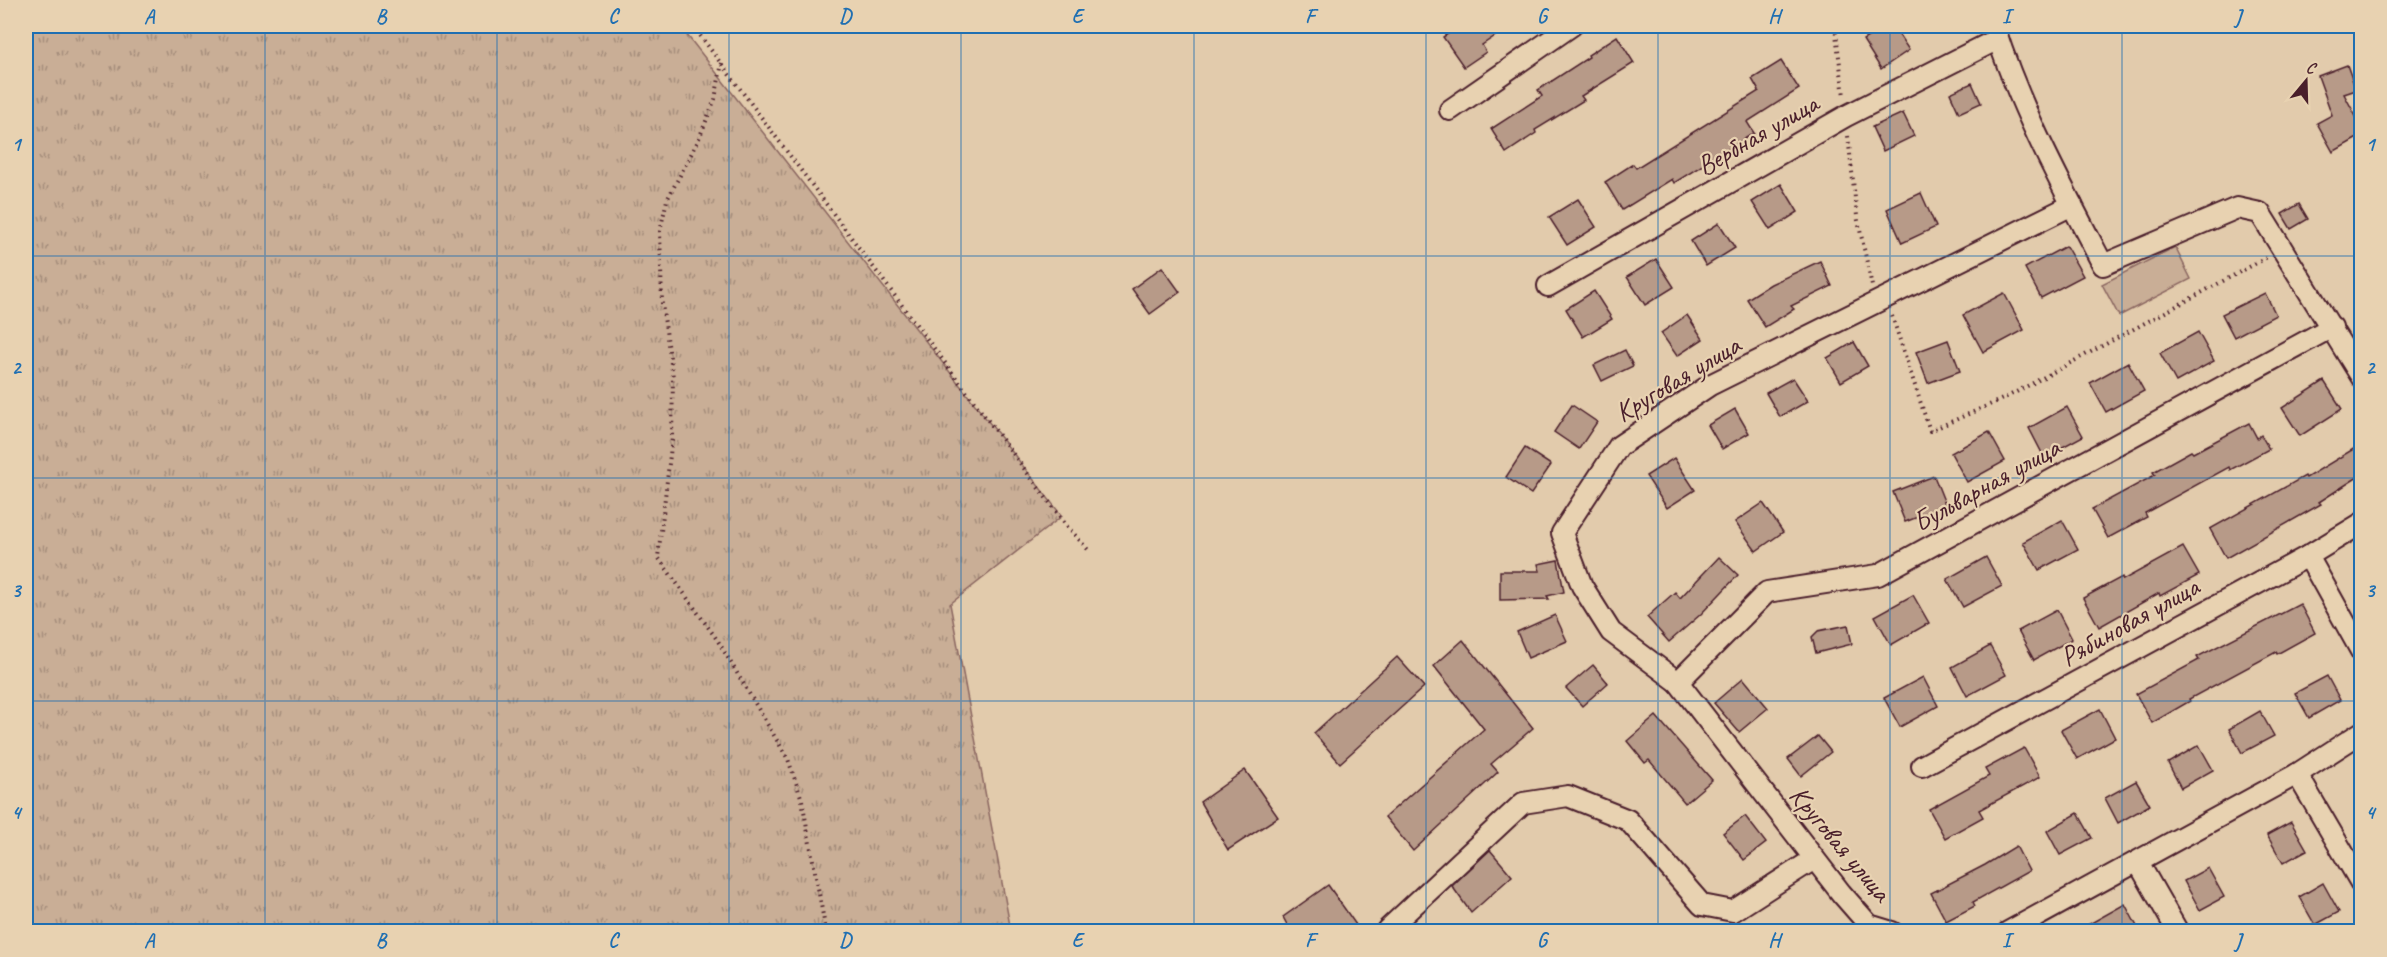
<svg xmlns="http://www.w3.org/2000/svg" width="2387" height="957" viewBox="0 0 2387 957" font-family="Caveat,sans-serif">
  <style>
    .grass { fill: url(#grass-tufts); stroke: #8a6660; stroke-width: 1.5 }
    .park { fill: #c9ae96; stroke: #8a6660; stroke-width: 1.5 }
    .building { fill: #b79a88; stroke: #4a1f2b; stroke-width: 1.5 }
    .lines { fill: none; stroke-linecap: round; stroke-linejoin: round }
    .minor-casing { stroke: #4a1f2b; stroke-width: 24 }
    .path { stroke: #4a1f2b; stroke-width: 4; stroke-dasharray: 1.5 4.5; stroke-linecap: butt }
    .minor { stroke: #e8d2b1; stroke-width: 20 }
    .grid { fill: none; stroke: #1f6fb2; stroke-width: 1.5; stroke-opacity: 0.55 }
    .labels { text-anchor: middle; stroke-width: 4.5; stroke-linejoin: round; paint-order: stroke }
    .street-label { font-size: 28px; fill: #4a1f2b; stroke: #e8d2b1 }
    .neatline { fill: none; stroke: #1f6fb2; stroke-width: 2 }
    .grid-label { font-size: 20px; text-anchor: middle; font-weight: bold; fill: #1f6fb2 }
  </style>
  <defs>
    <pattern id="grass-tufts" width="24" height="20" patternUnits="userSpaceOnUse" patternTransform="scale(1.5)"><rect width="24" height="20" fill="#c9ae96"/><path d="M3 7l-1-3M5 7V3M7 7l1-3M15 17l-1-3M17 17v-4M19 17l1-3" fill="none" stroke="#a58d7b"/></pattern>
  </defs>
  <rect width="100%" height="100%" fill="#e2cbac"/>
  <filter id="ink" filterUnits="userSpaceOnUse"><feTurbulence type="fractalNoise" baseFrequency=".0167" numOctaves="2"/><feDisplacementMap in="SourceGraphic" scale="12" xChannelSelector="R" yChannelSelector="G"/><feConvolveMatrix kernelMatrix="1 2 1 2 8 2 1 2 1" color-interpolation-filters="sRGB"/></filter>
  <g filter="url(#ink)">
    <path class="grass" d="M 26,26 L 680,26 L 1062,516 L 950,604 L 1011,931 L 26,931 Z"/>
    <path class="park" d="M 2175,247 L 2191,279 L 2119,316 L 2102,284 Z"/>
    <g class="building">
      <path d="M 1460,26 L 1510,26 L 1482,45 L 1486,52 L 1464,67 L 1443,37 Z"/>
      <path d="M 1886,26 L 1893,26 L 1909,50 L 1881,69 L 1863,40 Z"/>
      <path d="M 1617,36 L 1634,63 L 1581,96 L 1584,100 L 1535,130 L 1536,133 L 1506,153 L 1491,129 L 1542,96 L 1538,90 L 1589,57 L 1588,55 Z"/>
      <path d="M 1781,61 L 1799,89 L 1747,122 L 1754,133 L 1674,183 L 1672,179 L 1622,210 L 1605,182 L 1633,164 L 1636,168 L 1759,91 L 1752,79 Z"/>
      <path d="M 2347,65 L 2356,90 L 2344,94 L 2361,126 L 2361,136 L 2333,152 L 2317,123 L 2332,115 L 2318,76 Z"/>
      <path d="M 1972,83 L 1981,103 L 1959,113 L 1950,93 Z"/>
      <path d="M 1903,113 L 1914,136 L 1883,151 L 1872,127 Z"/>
      <path d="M 1781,184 L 1798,212 L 1770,230 L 1752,202 Z"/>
      <path d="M 1921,193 L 1936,227 L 1902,243 L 1887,209 Z"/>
      <path d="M 1578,199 L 1596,227 L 1567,245 L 1549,217 Z"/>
      <path d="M 2299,204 L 2308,219 L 2291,229 L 2282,214 Z"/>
      <path d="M 1719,223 L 1735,248 L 1706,266 L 1691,241 Z"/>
      <path d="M 2066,246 L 2083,276 L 2041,298 L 2025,268 Z"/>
      <path d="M 1656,259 L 1674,287 L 1645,305 L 1627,277 Z"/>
      <path d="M 1820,261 L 1832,286 L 1791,306 L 1794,309 L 1765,327 L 1747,299 L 1771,284 Z"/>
      <path d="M 1162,267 L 1180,292 L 1150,314 L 1132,289 Z"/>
      <path d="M 1594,291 L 1612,319 L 1583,337 L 1566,309 Z"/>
      <path d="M 2004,293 L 2024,330 L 1983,352 L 1963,315 Z"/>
      <path d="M 2265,293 L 2276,315 L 2234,337 L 2222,314 Z"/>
      <path d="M 1687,315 L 1703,339 L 1677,356 L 1661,333 Z"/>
      <path d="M 2198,332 L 2214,361 L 2176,382 L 2160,353 Z"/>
      <path d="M 1948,340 L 1960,371 L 1928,383 L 1916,352 Z"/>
      <path d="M 1854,342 L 1868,366 L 1841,382 L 1827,358 Z"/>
      <path d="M 1625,350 L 1633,366 L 1602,381 L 1594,365 Z"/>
      <path d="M 2128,362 L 2144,391 L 2106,412 L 2090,383 Z"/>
      <path d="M 1793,378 L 1808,401 L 1780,417 L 1766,393 Z"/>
      <path d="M 2324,381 L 2342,409 L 2300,436 L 2282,408 Z"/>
      <path d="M 1572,405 L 1597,422 L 1579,449 L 1554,432 Z"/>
      <path d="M 2067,407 L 2083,436 L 2044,457 L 2029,428 Z"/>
      <path d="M 1735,409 L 1749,433 L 1722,449 L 1708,425 Z"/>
      <path d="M 2249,423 L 2257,438 L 2261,435 L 2269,449 L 2230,470 L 2229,467 L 2145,513 L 2147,517 L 2108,538 L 2092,509 L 2155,475 L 2153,472 L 2191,451 L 2193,453 Z"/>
      <path d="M 1989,432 L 2005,461 L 1967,482 L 1951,453 Z"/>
      <path d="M 1525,448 L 1551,465 L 1531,494 L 1506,477 Z"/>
      <path d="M 2355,448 L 2361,458 L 2361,475 L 2319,502 L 2321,504 L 2226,558 L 2210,529 L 2305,476 L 2306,478 Z"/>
      <path d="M 1674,458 L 1695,490 L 1667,508 L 1646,476 Z"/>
      <path d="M 1934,476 L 1946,506 L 1905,522 L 1893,492 Z"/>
      <path d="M 1763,503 L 1783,532 L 1756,551 L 1735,522 Z"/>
      <path d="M 2062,520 L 2078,549 L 2039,570 L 2023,542 Z"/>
      <path d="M 2183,547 L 2199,575 L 2160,596 L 2159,593 L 2099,627 L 2083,598 L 2122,577 L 2123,580 Z"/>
      <path d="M 1719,557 L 1738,575 L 1701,614 L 1669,642 L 1647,617 L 1675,592 L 1680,598 Z"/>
      <path d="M 1986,557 L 2002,586 L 1963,607 L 1947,579 Z"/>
      <path d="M 1558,560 L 1564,592 L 1547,596 L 1549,599 L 1500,600 L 1500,571 L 1540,571 L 1538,564 Z"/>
      <path d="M 1913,595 L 1929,623 L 1891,645 L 1875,616 Z"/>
      <path d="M 2300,604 L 2315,633 L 2277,654 L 2276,652 L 2189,699 L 2190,701 L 2152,723 L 2136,694 L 2199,660 L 2197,657 Z"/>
      <path d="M 2057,610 L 2072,639 L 2034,660 L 2018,631 Z"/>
      <path d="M 1555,615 L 1567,641 L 1528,658 L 1517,632 Z"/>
      <path d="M 1848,625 L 1852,644 L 1816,653 L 1812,637 L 1818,631 Z"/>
      <path d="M 1463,640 L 1533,728 L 1491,764 L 1498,772 L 1413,851 L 1385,817 L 1484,729 L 1434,666 Z"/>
      <path d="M 1990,646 L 2006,675 L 1967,696 L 1952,667 Z"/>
      <path d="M 1397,657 L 1424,687 L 1340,763 L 1314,733 Z"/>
      <path d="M 1593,665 L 1608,683 L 1582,706 L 1566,688 Z"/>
      <path d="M 2327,676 L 2340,700 L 2309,718 L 2295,693 Z"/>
      <path d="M 1923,677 L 1938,706 L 1900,727 L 1884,698 Z"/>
      <path d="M 1743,678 L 1768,708 L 1739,732 L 1714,703 Z"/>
      <path d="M 2100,709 L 2115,738 L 2077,759 L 2061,730 Z"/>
      <path d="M 2260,711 L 2274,736 L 2242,753 L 2229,729 Z"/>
      <path d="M 1656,716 L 1712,780 L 1685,803 L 1649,760 L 1645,763 L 1627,741 Z"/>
      <path d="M 1818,736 L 1831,752 L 1801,776 L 1788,759 Z"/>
      <path d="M 2199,745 L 2213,770 L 2181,788 L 2168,763 Z"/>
      <path d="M 2024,748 L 2040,777 L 1979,810 L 1983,817 L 1945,838 L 1929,809 L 1989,776 L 1985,769 Z"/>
      <path d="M 1245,770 L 1278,817 L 1228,850 L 1200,802 Z"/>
      <path d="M 2136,781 L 2150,805 L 2118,823 L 2105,798 Z"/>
      <path d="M 2078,813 L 2092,838 L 2060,855 L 2047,831 Z"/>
      <path d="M 1745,816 L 1766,843 L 1744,860 L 1723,833 Z"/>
      <path d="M 2291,822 L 2307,850 L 2283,863 L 2267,835 Z"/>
      <path d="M 2016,846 L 2029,871 L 1973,902 L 1975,906 L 1946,921 L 1931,893 L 1985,865 Z"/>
      <path d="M 1490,850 L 1512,876 L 1471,913 L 1452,886 Z"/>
      <path d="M 2208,868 L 2224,897 L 2200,910 L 2184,881 Z"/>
      <path d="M 2323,883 L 2339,912 L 2315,925 L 2299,897 Z"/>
      <path d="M 1328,885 L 1361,932 L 1291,932 L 1283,917 Z"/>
      <path d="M 2125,904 L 2140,932 L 2075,932 Z"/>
    </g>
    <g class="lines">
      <g class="minor-casing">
        <g id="minor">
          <path d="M 1994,26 C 2020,109 2063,188 2103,265 L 2237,208 L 2260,213 L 2362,378"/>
          <path d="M 1450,110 L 1571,26"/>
          <path d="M 1548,286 L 1846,116 L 1998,39"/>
          <path d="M 2308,556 L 2362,653"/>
          <path d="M 1678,682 L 1767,592 L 1878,575 L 2332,327"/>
          <path d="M 1922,766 L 2308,556 L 2362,523"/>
          <path d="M 2297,774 L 2362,885"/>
          <path d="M 2138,862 L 2178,932"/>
          <path d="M 1388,932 L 1387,930 L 1523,803 L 1568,796 L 1628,820 L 1702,905 L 1733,911 L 1814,859"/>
          <path d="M 1892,932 L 1869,925 L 1841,893 L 1678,682 L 1611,632 L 1582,586 L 1562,533 L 1619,446 L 1710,385 L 2072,205"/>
          <path d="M 2008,932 L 2297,774 L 2362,732"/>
        </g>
      </g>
      <g class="path">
        <path d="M 693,26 L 1067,526 L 1090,552"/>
        <path d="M 1835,26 L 1844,96"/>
        <path d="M 722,63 L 715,99 L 698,141 L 667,200 L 660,231 L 662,304 L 673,377 L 672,438 L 658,557 L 718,641 L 788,759 L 802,800 L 826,932"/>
        <path d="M 1848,136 L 1857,216 L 1872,286"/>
        <path d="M 1892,316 L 1930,431 L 2005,398 L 2266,258"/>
      </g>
      <use href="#minor" class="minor"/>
    </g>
  </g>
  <path class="grid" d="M 265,26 L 265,932M 497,26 L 497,932M 729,26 L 729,932M 961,26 L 961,932M 1194,26 L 1194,932M 1426,26 L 1426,932M 1658,26 L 1658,932M 1890,26 L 1890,932M 2122,26 L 2122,932M 26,256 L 2362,256M 26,478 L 2362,478M 26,701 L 2362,701"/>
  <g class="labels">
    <g class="street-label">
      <text transform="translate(1757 134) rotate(-30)" y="10">Вербная улица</text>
      <text transform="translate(1677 378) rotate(-31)" y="10">Круговая улица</text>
      <text transform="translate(1986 484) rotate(-29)" y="10">Бульварная улица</text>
      <text transform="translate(2129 621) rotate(-29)" y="10">Рябиновая улица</text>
      <text transform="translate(1841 843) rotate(50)" y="10">Круговая улица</text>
    </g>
  </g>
  <rect width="2387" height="957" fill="none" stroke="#e8d2b1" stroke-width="66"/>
  <g transform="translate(2306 81) rotate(19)" stroke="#e8d2b1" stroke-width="4.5" paint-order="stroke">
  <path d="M0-4.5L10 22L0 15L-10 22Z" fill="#4a1f2b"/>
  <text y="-9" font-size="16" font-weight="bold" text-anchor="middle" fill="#4a1f2b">С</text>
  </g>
  <rect x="33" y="33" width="2321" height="891" class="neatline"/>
  <g class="grid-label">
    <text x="149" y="23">A</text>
    <text x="381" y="23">B</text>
    <text x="613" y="23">C</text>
    <text x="845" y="23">D</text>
    <text x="1077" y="23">E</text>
    <text x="1310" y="23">F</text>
    <text x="1542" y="23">G</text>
    <text x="1774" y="23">H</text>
    <text x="2006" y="23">I</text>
    <text x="2238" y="23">J</text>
    <text x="16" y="151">1</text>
    <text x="2370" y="151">1</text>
    <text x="16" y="374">2</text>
    <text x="2370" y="374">2</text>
    <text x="16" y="597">3</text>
    <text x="2370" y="597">3</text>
    <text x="16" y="819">4</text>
    <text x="2370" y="819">4</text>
    <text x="149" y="947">A</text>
    <text x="381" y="947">B</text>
    <text x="613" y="947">C</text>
    <text x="845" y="947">D</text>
    <text x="1077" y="947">E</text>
    <text x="1310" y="947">F</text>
    <text x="1542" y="947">G</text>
    <text x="1774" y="947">H</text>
    <text x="2006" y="947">I</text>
    <text x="2238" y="947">J</text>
  </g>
</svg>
